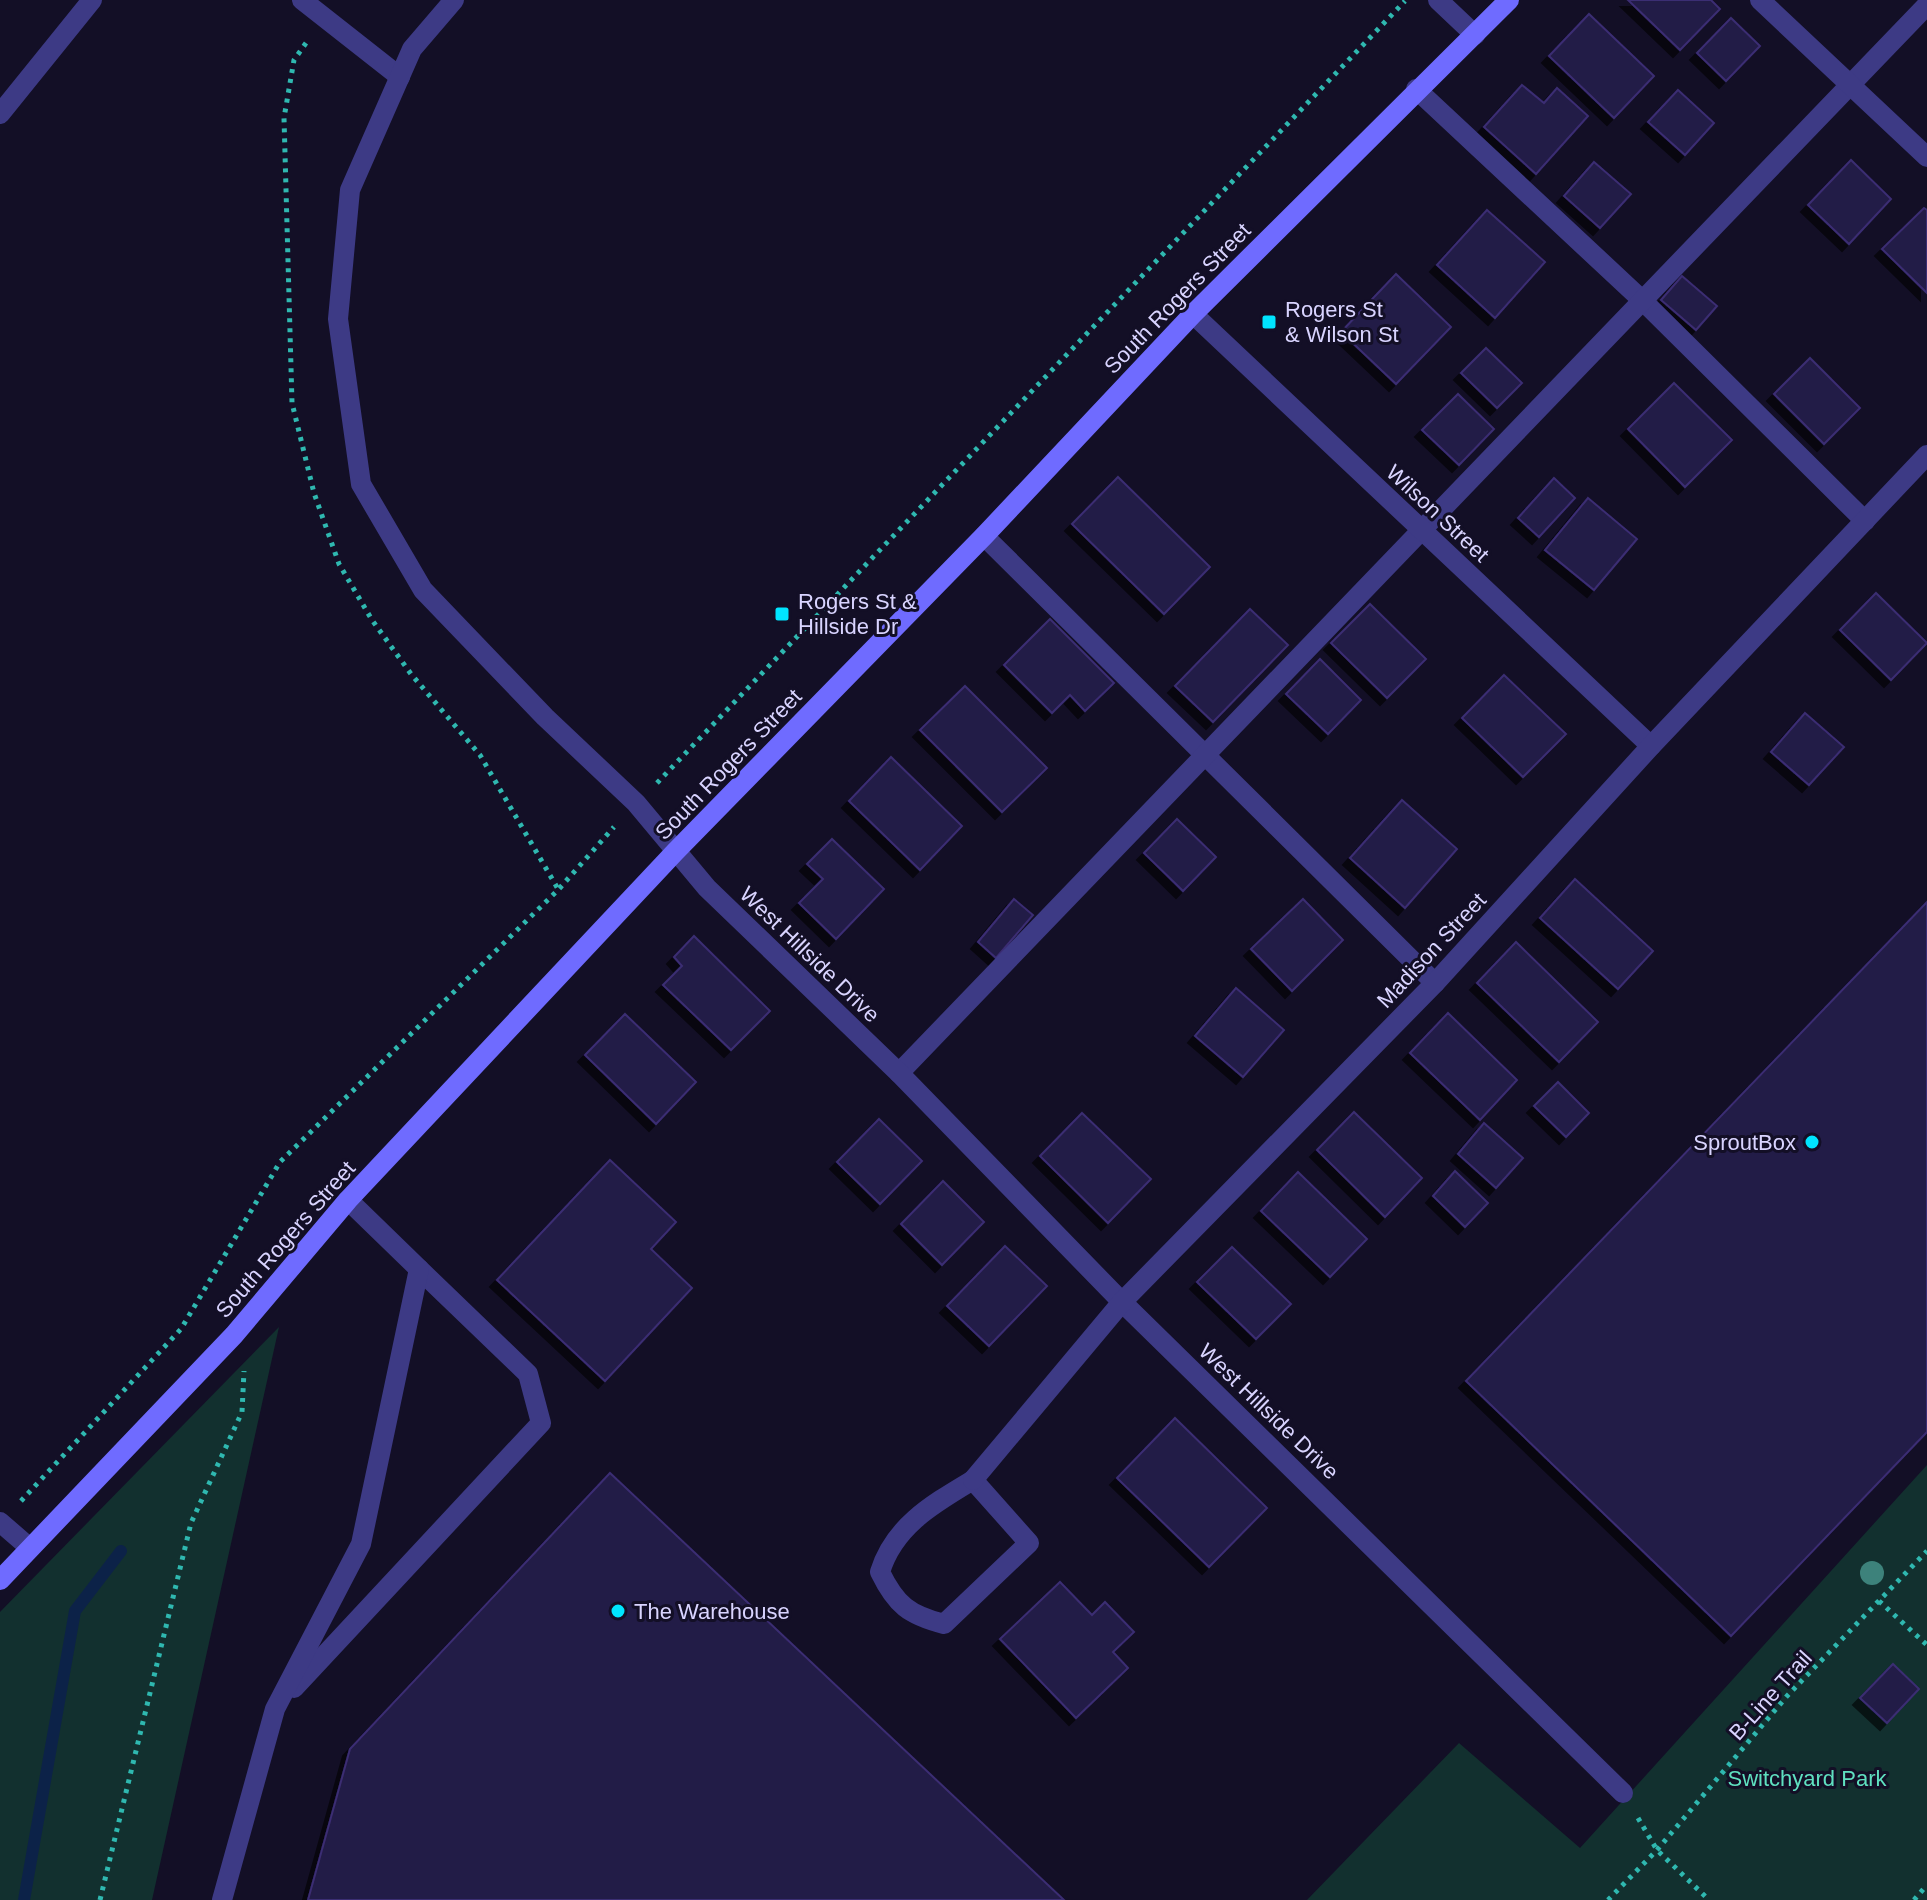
<svg xmlns="http://www.w3.org/2000/svg" width="1927" height="1900" viewBox="0 0 1927 1900" font-family="Arial,sans-serif">
  <style>
    .green { fill: #12302f }
    .lines { fill: none; stroke-linecap: round; stroke-linejoin: round }
    .stream { stroke: #0c2248; stroke-width: 12 }
    .building { fill: #241b47; stroke: #3b2d73; stroke-width: 2; filter: url(#shadow) }
    .path { stroke: #2fb8b0; stroke-width: 5; stroke-dasharray: 4 6; stroke-linecap: butt }
    .lane { stroke: #3d3a85; stroke-width: 20 }
    .street { stroke: #3d3a85; stroke-width: 20 }
    .secondary { stroke: #6f6bff; stroke-width: 20 }
    .tree { fill: #3d827b }
    .poi-dot { fill: #00e5ff; stroke: #130f26; stroke-width: 3 }
    .labels { text-anchor: middle; stroke-width: 6; stroke-linejoin: round; paint-order: stroke }
    .street-label { font-size: 22px; fill: #d9d4ff; stroke: #130f26 }
    .poi-label { font-size: 22px; fill: #d9d4ff; stroke: #130f26; text-anchor: start }
    .park-label { font-size: 22px; fill: #5fe0c0; stroke: #130f26 }
  </style>
  <defs>
    <filter id="shadow"><feDropShadow dx="-7" dy="7" stdDeviation="0" flood-color="#0009"/></filter>
  </defs>
  <rect width="100%" height="100%" fill="#130f26"/>
  <g class="green">
    <path d="M 279,1327 L 152,1900 L 0,1900 L 0,1612 Z"/>
    <path d="M 1927,1465 L 1927,1900 L 1307,1900 L 1459,1743 L 1580,1848 Z"/>
  </g>
  <g class="lines">
    <path class="stream" d="M 24,1900 L 75,1611 L 121,1551"/>
  </g>
  <g class="building">
    <path d="M 1628,0 L 1711,0 L 1720,9 L 1680,50 Z"/>
    <path d="M 1589,14 L 1654,76 L 1614,118 L 1549,56 Z"/>
    <path d="M 1731,18 L 1760,46 L 1726,81 L 1697,53 Z"/>
    <path d="M 1522,85 L 1544,103 L 1557,88 L 1588,116 L 1536,174 L 1484,127 Z"/>
    <path d="M 1678,90 L 1714,123 L 1685,155 L 1648,122 Z"/>
    <path d="M 1851,160 L 1891,199 L 1849,244 L 1808,205 Z"/>
    <path d="M 1594,162 L 1631,194 L 1600,228 L 1564,196 Z"/>
    <path d="M 1924,208 L 1927,210 L 1927,293 L 1882,249 Z"/>
    <path d="M 1487,210 L 1545,262 L 1495,318 L 1437,265 Z"/>
    <path d="M 1396,274 L 1451,327 L 1396,384 L 1341,332 Z"/>
    <path d="M 1682,276 L 1717,306 L 1696,330 L 1661,300 Z"/>
    <path d="M 1486,348 L 1522,383 L 1497,408 L 1461,373 Z"/>
    <path d="M 1810,358 L 1860,408 L 1824,444 L 1774,394 Z"/>
    <path d="M 1674,383 L 1732,440 L 1685,487 L 1628,429 Z"/>
    <path d="M 1458,394 L 1494,429 L 1459,465 L 1422,430 Z"/>
    <path d="M 1118,477 L 1210,567 L 1164,614 L 1072,524 Z"/>
    <path d="M 1554,478 L 1575,498 L 1539,537 L 1518,518 Z"/>
    <path d="M 1588,498 L 1637,539 L 1594,590 L 1545,550 Z"/>
    <path d="M 1876,593 L 1927,643 L 1891,680 L 1840,630 Z"/>
    <path d="M 1370,604 L 1426,659 L 1387,698 L 1331,643 Z"/>
    <path d="M 1250,609 L 1288,645 L 1213,722 L 1175,686 Z"/>
    <path d="M 1050,619 L 1114,683 L 1085,711 L 1070,695 L 1052,713 L 1004,665 Z"/>
    <path d="M 1320,659 L 1361,700 L 1328,734 L 1286,694 Z"/>
    <path d="M 1504,675 L 1566,734 L 1523,777 L 1462,718 Z"/>
    <path d="M 965,686 L 1047,768 L 1002,812 L 920,730 Z"/>
    <path d="M 1805,713 L 1844,747 L 1809,785 L 1771,752 Z"/>
    <path d="M 891,757 L 962,826 L 920,870 L 849,801 Z"/>
    <path d="M 1402,800 L 1457,849 L 1405,908 L 1350,858 Z"/>
    <path d="M 1177,819 L 1216,857 L 1183,891 L 1144,853 Z"/>
    <path d="M 832,839 L 884,889 L 836,939 L 799,903 L 823,879 L 807,864 Z"/>
    <path d="M 1575,879 L 1653,951 L 1618,989 L 1540,918 Z"/>
    <path d="M 1014,899 L 1033,915 L 996,958 L 978,942 Z"/>
    <path d="M 1303,899 L 1343,940 L 1292,991 L 1251,949 Z"/>
    <path d="M 1927,902 L 1927,1432 L 1731,1636 L 1466,1381 Z"/>
    <path d="M 694,936 L 770,1011 L 731,1050 L 663,985 L 682,966 L 674,957 Z"/>
    <path d="M 1516,942 L 1598,1022 L 1559,1062 L 1477,983 Z"/>
    <path d="M 1236,988 L 1284,1030 L 1243,1077 L 1195,1036 Z"/>
    <path d="M 1448,1013 L 1517,1080 L 1480,1120 L 1410,1053 Z"/>
    <path d="M 625,1014 L 696,1082 L 656,1124 L 585,1055 Z"/>
    <path d="M 1558,1082 L 1589,1113 L 1566,1137 L 1534,1106 Z"/>
    <path d="M 1354,1112 L 1422,1178 L 1385,1217 L 1317,1150 Z"/>
    <path d="M 1082,1113 L 1151,1179 L 1108,1223 L 1040,1156 Z"/>
    <path d="M 879,1119 L 922,1161 L 880,1204 L 837,1162 Z"/>
    <path d="M 1484,1123 L 1523,1158 L 1496,1188 L 1458,1154 Z"/>
    <path d="M 610,1160 L 676,1222 L 651,1249 L 692,1288 L 605,1381 L 497,1280 Z"/>
    <path d="M 1455,1171 L 1488,1203 L 1465,1227 L 1433,1196 Z"/>
    <path d="M 1298,1172 L 1367,1239 L 1330,1277 L 1261,1211 Z"/>
    <path d="M 943,1181 L 984,1222 L 942,1265 L 901,1224 Z"/>
    <path d="M 1005,1246 L 1047,1286 L 989,1346 L 947,1306 Z"/>
    <path d="M 1232,1247 L 1291,1304 L 1256,1339 L 1197,1282 Z"/>
    <path d="M 1175,1418 L 1267,1508 L 1209,1567 L 1117,1478 Z"/>
    <path d="M 610,1473 L 1064,1900 L 308,1900 L 350,1749 Z"/>
    <path d="M 1060,1582 L 1092,1615 L 1105,1602 L 1134,1632 L 1113,1652 L 1128,1668 L 1076,1718 L 1000,1639 Z"/>
    <path d="M 1893,1664 L 1919,1689 L 1887,1723 L 1860,1698 Z"/>
  </g>
  <g class="lines">
    <g class="path">
      <path d="M 306,43 L 294,60 L 284,118 L 292,403 L 314,493 L 339,564 L 372,620 L 411,674 L 480,755 L 558,889"/>
      <path d="M 657,783 L 1405,1"/>
      <path d="M 21,1501 L 181,1329 L 280,1162 L 558,890 L 614,827"/>
      <path d="M 1879,1601 L 1927,1645"/>
      <path d="M 1638,1818 L 1657,1850 L 1709,1900"/>
      <path d="M 100,1900 L 191,1523 L 242,1412 L 244,1371"/>
      <path d="M 1608,1900 L 1657,1850 L 1787,1696 L 1927,1551"/>
      <path d="M 1914,1900 L 1927,1885"/>
    </g>
    <g class="lane">
      <path d="M 302,0 L 400,77"/>
      <path d="M 1438,0 L 1475,35"/>
      <path d="M 1416,89 L 1643,301 L 1865,521"/>
      <path d="M 0,114 L 92,0"/>
      <path d="M 984,536 L 1435,983"/>
      <path d="M 899,1073 L 1927,5"/>
      <path d="M 973,1480 L 1029,1543 L 944,1624 C 909,1615 896,1605 880,1572 C 894,1526 933,1504 973,1480 Z"/>
      <path d="M 0,1522 L 30,1548"/>
      <path d="M 294,1688 L 541,1423 L 528,1374 L 419,1269"/>
      <path d="M 222,1900 L 275,1709 L 361,1544 L 419,1269 L 348,1200"/>
    </g>
    <g class="street">
      <path d="M 454,0 L 412,49 L 350,190 L 338,319 L 361,484 L 423,590 L 545,717 L 636,803 L 707,888 L 899,1073 L 1122,1302 L 1623,1793"/>
      <path d="M 1760,0 L 1927,157"/>
      <path d="M 1193,314 L 1651,746"/>
      <path d="M 973,1480 L 1122,1302 L 1435,983 L 1651,746 L 1927,455"/>
    </g>
    <path class="secondary" d="M 0,1580 L 234,1335 L 348,1200 L 675,852 L 984,536 L 1193,314 L 1509,0"/>
  </g>
  <circle class="tree" cx="1872" cy="1573" r="12"/>
  <g class="poi-dot">
    <rect x="1261" y="314" width="16" height="16" rx="4"/>
    <rect x="774" y="606" width="16" height="16" rx="4"/>
    <circle cx="1812" cy="1142" r="8"/>
    <circle cx="618" cy="1611" r="8"/>
  </g>
  <g class="labels">
    <g class="street-label">
      <text transform="translate(1177 298) rotate(-46)" y="8">South Rogers Street</text>
      <text transform="translate(1438 513) rotate(43)" y="8">Wilson Street</text>
      <text transform="translate(728 764) rotate(-46)" y="8">South Rogers Street</text>
      <text transform="translate(1431 950) rotate(-47)" y="8">Madison Street</text>
      <text transform="translate(810 954) rotate(44)" y="8">West Hillside Drive</text>
      <text transform="translate(285 1239) rotate(-49)" y="8">South Rogers Street</text>
      <text transform="translate(1269 1411) rotate(44)" y="8">West Hillside Drive</text>
      <text transform="translate(1770 1695) rotate(-48)" y="8">B-Line Trail</text>
    </g>
    <g class="poi-label">
      <text x="1285" y="317">Rogers St<tspan x="1285" dy="25">&amp; Wilson St</tspan></text>
      <text x="798" y="609">Rogers St &amp;<tspan x="798" dy="25">Hillside Dr</tspan></text>
      <text x="1796" y="1150" text-anchor="end">SproutBox</text>
      <text x="634" y="1619">The Warehouse</text>
    </g>
    <g class="park-label">
      <text x="1807" y="1786">Switchyard Park</text>
    </g>
  </g>
</svg>
